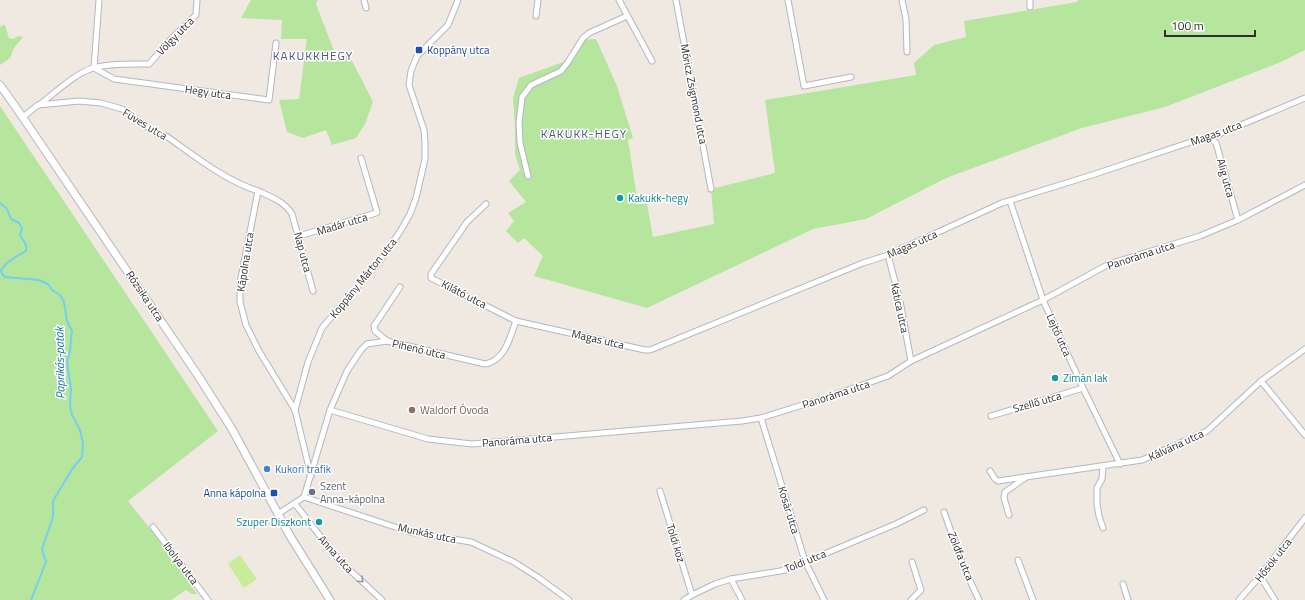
<svg xmlns="http://www.w3.org/2000/svg" width="1305" height="600" viewBox="0 0 1305 600" font-family="'Titillium Web',sans-serif">
  <style>
    .green { fill: #b6e59e }
    .pitch { fill: #c9ec9a }
    .lines { fill: none; stroke-linecap: round; stroke-linejoin: round }
    .stream { stroke: #75cff0; stroke-width: 2 }
    .minor-casing { stroke: #b4b7c1; stroke-width: 7 }
    .secondary-casing { stroke: #b4b7c1; stroke-width: 9 }
    .minor { stroke: #fff; stroke-width: 5 }
    .secondary { stroke: #fff; stroke-width: 7 }
    .oneway { stroke: #969696 }
    .transit-dot { fill: #1a4fb4; stroke: #fff; stroke-width: 1.5 }
    .culture-dot { fill: #0f9aa8; stroke: #fff; stroke-width: 1.5 }
    .education-dot { fill: #8d6e63; stroke: #fff; stroke-width: 1.5 }
    .shop-dot { fill: #3f7fe0; stroke: #fff; stroke-width: 1.5 }
    .worship-dot { fill: #6b7280; stroke: #fff; stroke-width: 1.5 }
    .labels { text-anchor: middle; stroke-width: 3; stroke-linejoin: round; paint-order: stroke }
    .street-label { font-size: 11px; fill: #2e2e2e; stroke: #fff }
    .transit-label { font-size: 11px; fill: #164399; stroke: #fff; text-anchor: start }
    .culture-label { font-size: 11px; fill: #0d838f; stroke: #fff; text-anchor: start }
    .education-label { font-size: 11px; fill: #785e54; stroke: #fff; text-anchor: start }
    .shop-label { font-size: 11px; fill: #366cbe; stroke: #fff; text-anchor: start }
    .worship-label { font-size: 11px; fill: #5b616d; stroke: #fff; text-anchor: start }
    .neighbourhood-label { font-size: 12px; letter-spacing: 1px; fill: #4d5680; stroke: #fff }
    .water-label { font-size: 12px; font-style: italic; fill: #0d6fa3; stroke: #fff }
  </style>
  <rect width="100%" height="100%" fill="#efe9e1"/>
  <g class="green">
    <path d="M 251,0 L 318,0 L 316,4 L 337,59 L 347,51 L 373,102 L 365,124 L 356,138 L 332,145 L 326,130 L 303,138 L 287,132 L 279,100 L 299,99 L 307,39 L 281,39 L 282,20 L 241,18 Z"/>
    <path d="M 1078,0 L 1305,0 L 1305,50 L 1281,62 L 1165,107 L 1082,128 L 946,178 L 866,219 L 813,229 L 647,308 L 534,276 L 543,256 L 524,238 L 518,243 L 506,231 L 514,221 L 508,213 L 526,202 L 509,181 L 520,170 L 515,154 L 515,127 L 513,98 L 519,78 L 566,61 L 579,40 L 596,39 L 617,86 L 633,138 L 628,140 L 638,204 L 647,204 L 653,237 L 714,224 L 711,189 L 775,173 L 765,100 L 916,75 L 914,63 L 934,45 L 966,37 L 964,21 L 1077,2 Z"/>
    <path d="M 3,25 L 5,25 L 9,38 L 13,39 L 18,36 L 23,37 L 14,48 L 10,58 L 0,65 L 0,27 Z"/>
    <path d="M 0,106 L 218,431 L 128,501 L 155,535 L 197,594 L 192,594 L 186,590 L 171,600 L 0,600 Z"/>
  </g>
  <path class="pitch" d="M 240,555 L 257,579 L 244,588 L 228,564 Z"/>
  <g class="lines">
    <path class="stream" d="M 0,203 L 7,209 L 11,219 L 19,223 L 22,228 L 20,235 C 23,240 28,245 26,251 C 16,257 7,261 1,270 L 2,274 L 5,277 L 39,280 L 48,284 L 52,290 L 60,295 L 64,302 L 67,321 L 72,331 L 70,350 L 67,362 L 71,389 L 70,406 L 72,415 L 80,430 L 83,443 L 82,457 L 72,469 L 53,501 L 53,517 L 42,549 L 46,562 L 31,600"/>
    <g class="minor-casing">
      <g id="minor">
        <path d="M 99,0 L 94,68 L 114,79 L 269,100 L 276,43"/>
        <path d="M 364,0 L 366,8"/>
        <path d="M 619,0 L 652,61"/>
        <path d="M 676,0 L 711,189"/>
        <path d="M 788,0 L 804,86 L 851,77"/>
        <path d="M 902,0 L 906,19 L 907,52"/>
        <path d="M 1030,0 L 1030,7"/>
        <path d="M 536,16 L 538,0"/>
        <path d="M 39,105 C 55,93 74,74 93,68 C 109,63 132,64 149,64 L 171,39 L 196,15 L 197,0"/>
        <path d="M 23,117 L 38,105 L 79,101 L 101,103 L 122,109 L 157,134 L 166,136 C 195,156 224,180 258,191"/>
        <path d="M 1210,138 L 1216,143 L 1238,220"/>
        <path d="M 528,176 L 520,143 L 519,123 L 522,97 L 531,85 L 561,71 L 568,62 L 583,38 L 589,33 L 627,16"/>
        <path d="M 1010,201 L 1043,300 L 1083,388 L 1120,464"/>
        <path d="M 486,204 L 467,222 L 431,274 L 431,278 L 516,321 L 645,350 L 650,350 L 863,263 L 888,255 L 1002,203 L 1092,175 L 1194,141 L 1210,138 L 1305,98"/>
        <path d="M 299,236 L 376,213 L 377,212 L 361,158"/>
        <path d="M 888,255 L 900,301 L 911,361"/>
        <path d="M 387,341 L 375,331 L 374,326 L 400,287"/>
        <path d="M 1261,381 L 1305,435"/>
        <path d="M 295,410 L 259,351 L 246,325 L 240,302 L 240,283 L 258,191 C 271,197 284,201 292,214 L 313,291"/>
        <path d="M 330,410 L 428,439 L 472,444 L 742,421 L 761,418 L 828,397 L 888,376 L 911,361 L 1043,300 L 1109,264 L 1200,236 L 1238,220 L 1305,185"/>
        <path d="M 991,416 L 1083,388"/>
        <path d="M 761,418 L 805,561 L 824,600"/>
        <path d="M 1103,466 L 1102,479 L 1097,488 L 1097,504 L 1099,516 L 1103,528"/>
        <path d="M 990,471 L 995,479 L 998,481 L 1142,460 L 1207,431 L 1261,381 L 1305,349"/>
        <path d="M 311,476 L 295,410 L 308,362 L 322,328 L 380,261 L 401,230 L 410,214 L 416,198 L 425,159 L 425,143 L 424,130 L 409,85 L 411,71 L 417,56 L 448,25 L 458,0"/>
        <path d="M 660,491 L 692,595"/>
        <path d="M 304,497 L 330,410 L 347,371 L 361,350 L 367,344 L 387,341 L 485,364 C 505,361 510,337 516,321"/>
        <path d="M 304,497 L 410,532 L 471,542 L 514,562 L 539,578 L 569,600"/>
        <path d="M 295,504 L 339,560 L 382,600"/>
        <path d="M 944,512 L 964,568 L 979,600"/>
        <path d="M 278,514 L 304,497"/>
        <path d="M 1009,515 L 1004,498 L 1005,492 L 1025,478"/>
        <path d="M 153,527 L 208,600"/>
        <path d="M 1018,560 L 1033,600"/>
        <path d="M 1260,576 L 1275,600"/>
        <path d="M 731,579 L 742,600"/>
        <path d="M 1123,584 L 1128,600"/>
        <path d="M 684,600 L 692,595 L 715,584 L 731,579 L 786,570 L 896,524 L 924,510"/>
        <path d="M 911,600 L 921,590 L 912,562"/>
        <path d="M 1239,600 L 1260,576 L 1305,518"/>
      </g>
    </g>
    <g class="secondary-casing">
      <path id="secondary" d="M 0,85 L 17,109 L 197,374 L 232,429 L 290,536 L 330,600"/>
    </g>
    <use href="#minor" class="minor"/>
    <use href="#secondary" class="secondary"/>
  </g>
  <defs><path id="oneway-chevron" d="M-2-3.5L2.5 0L-2 3.5" fill="none" stroke-width="1.6" stroke-linecap="round" stroke-linejoin="round"/></defs>
  <use class="oneway" href="#oneway-chevron" transform="translate(361 580) rotate(43)"/>
  <g class="transit-dot">
    <rect x="415" y="46" width="8" height="8" rx="2"/>
    <rect x="270" y="489" width="8" height="8" rx="2"/>
  </g>
  <g class="culture-dot">
    <circle cx="620" cy="198" r="4"/>
    <circle cx="1055" cy="378" r="4"/>
    <circle cx="319" cy="522" r="4"/>
  </g>
  <circle class="education-dot" cx="412" cy="410" r="4"/>
  <circle class="shop-dot" cx="267" cy="469" r="4"/>
  <circle class="worship-dot" cx="312" cy="492" r="4"/>
  <g class="labels">
    <g class="street-label">
      <text transform="translate(175 36) rotate(-46)" y="4">Völgy utca</text>
      <text transform="translate(208 92) rotate(8)" y="4">Hegy utca</text>
      <text transform="translate(694 94) rotate(79)" y="4">Móricz Zsigmond utca</text>
      <text transform="translate(145 124) rotate(31)" y="4">Füves utca</text>
      <text transform="translate(1216 133) rotate(-20)" y="4">Magas utca</text>
      <text transform="translate(1226 178) rotate(74)" y="4">Alig utca</text>
      <text transform="translate(342 224) rotate(-17)" y="4">Madár utca</text>
      <text transform="translate(912 244) rotate(-24)" y="4">Magas utca</text>
      <text transform="translate(303 252) rotate(75)" y="4">Nap utca</text>
      <text transform="translate(1141 255) rotate(-18)" y="4">Panoráma utca</text>
      <text transform="translate(245 262) rotate(-81)" y="4">Kápolna utca</text>
      <text transform="translate(363 278) rotate(-51)" y="4">Koppány Márton utca</text>
      <text transform="translate(464 294) rotate(27)" y="4">Kilátó utca</text>
      <text transform="translate(145 296) rotate(56)" y="4">Rózsika utca</text>
      <text transform="translate(900 308) rotate(78)" y="4">Katica utca</text>
      <text transform="translate(1059 335) rotate(66)" y="4">Lejtő utca</text>
      <text transform="translate(598 339) rotate(13)" y="4">Magas utca</text>
      <text transform="translate(419 349) rotate(13)" y="4">Pihenő utca</text>
      <text transform="translate(836 394) rotate(-18)" y="4">Panoráma utca</text>
      <text transform="translate(1037 402) rotate(-16)" y="4">Szellő utca</text>
      <text transform="translate(517 440) rotate(-5)" y="4">Panoráma utca</text>
      <text transform="translate(1176 445) rotate(-25)" y="4">Kálvária utca</text>
      <text transform="translate(789 510) rotate(73)" y="4">Kosár utca</text>
      <text transform="translate(427 533) rotate(12)" y="4">Munkás utca</text>
      <text transform="translate(676 543) rotate(73)" y="4">Toldi köz</text>
      <text transform="translate(336 554) rotate(48)" y="4">Anna utca</text>
      <text transform="translate(961 556) rotate(68)" y="4">Zöldfa utca</text>
      <text transform="translate(1273 560) rotate(-52)" y="4">Hősök utca</text>
      <text transform="translate(805 561) rotate(-22)" y="4">Toldi utca</text>
      <text transform="translate(181 563) rotate(53)" y="4">Ibolya utca</text>
    </g>
    <g class="transit-label">
      <text x="427" y="54">Koppány utca</text>
      <text x="266" y="497" text-anchor="end">Anna kápolna</text>
    </g>
    <g class="culture-label">
      <text x="628" y="202">Kakukk-hegy</text>
      <text x="1063" y="382">Zimán lak</text>
      <text x="311" y="526" text-anchor="end">Szuper Diszkont</text>
    </g>
    <g class="education-label">
      <text x="420" y="414">Waldorf Óvoda</text>
    </g>
    <g class="shop-label">
      <text x="275" y="473">Kukori trafik</text>
    </g>
    <g class="worship-label">
      <text x="320" y="490">Szent<tspan x="320" dy="13">Anna-kápolna</tspan></text>
    </g>
    <g class="neighbourhood-label">
      <text x="313" y="60">KAKUKKHEGY</text>
      <text x="584" y="138">KAKUKK-HEGY</text>
    </g>
    <g class="water-label">
      <text transform="translate(60 363) rotate(-91)" y="4">Paprikás-patak</text>
    </g>
  </g>
  <path d="M1165 30v6h90v-6" fill="none" stroke="#2e2e2e" stroke-width="2"/>
  <text x="1171" y="30" font-size="12" fill="#2e2e2e" stroke="#ffffff" stroke-width="3" paint-order="stroke">100 m</text>
</svg>
